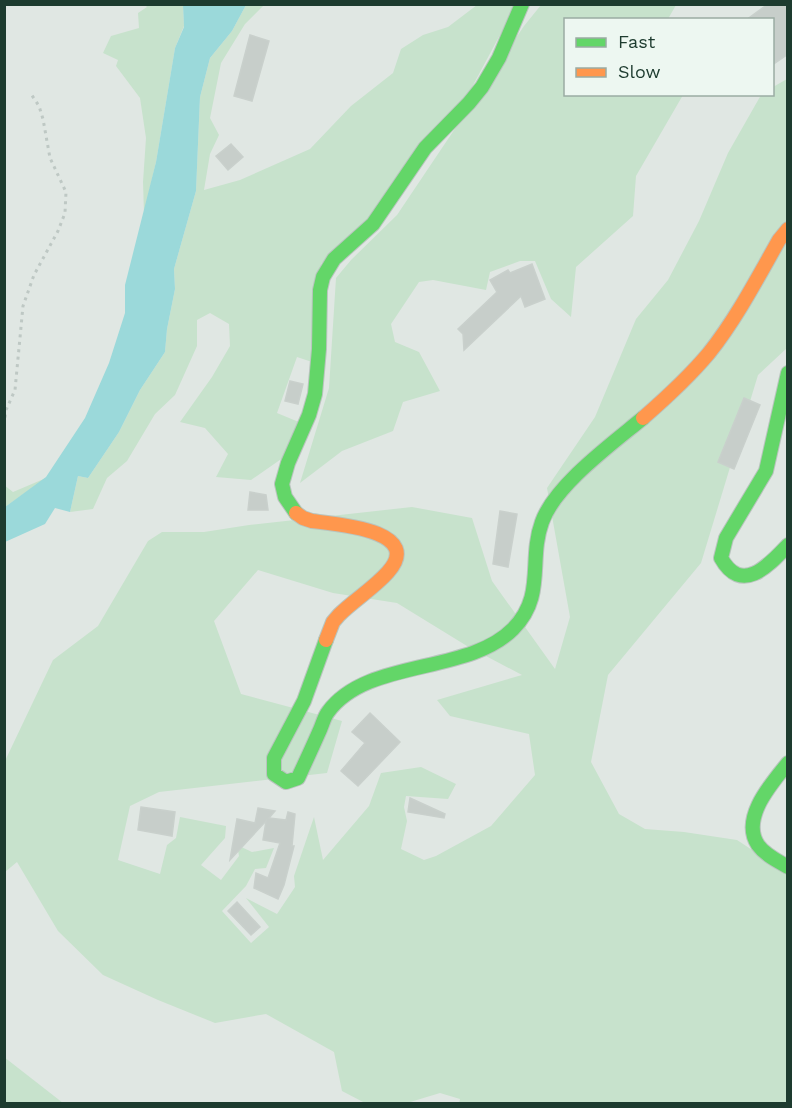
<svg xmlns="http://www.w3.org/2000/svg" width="792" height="1108" viewBox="0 0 792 1108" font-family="'Work Sans',sans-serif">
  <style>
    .green { fill: #c7e2cc; fill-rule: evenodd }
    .water { fill: #9bd9da }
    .building { fill: #c7ceca; stroke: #c9d0cc; stroke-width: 1.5 }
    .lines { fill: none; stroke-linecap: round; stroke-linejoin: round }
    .fast-casing { stroke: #b9c4be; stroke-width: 16 }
    .slow-casing { stroke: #b9c4be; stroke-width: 16 }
    .path { stroke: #bec8c4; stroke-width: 3; stroke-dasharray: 3 4.5; stroke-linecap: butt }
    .fast { stroke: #63d668; stroke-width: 14 }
    .slow { stroke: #ff974d; stroke-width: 14 }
  </style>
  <rect width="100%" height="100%" fill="#e0e7e3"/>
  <g class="green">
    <path d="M 145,5 L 183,5 L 184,26 L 175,48 L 156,162 L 144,213 L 143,182 L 146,138 L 140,98 L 116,66 L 118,60 L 103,53 L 111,36 L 139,28 L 138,13 L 147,7 Z"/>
    <path d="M 246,5 L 264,5 L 245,24 L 221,63 L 210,118 L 219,135 L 210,154 L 204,190 L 240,180 L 310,149 L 351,106 L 393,73 L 401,49 L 423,35 L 448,27 L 477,5 L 516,5 L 471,89 L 368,220 L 321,264 L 318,364 L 297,357 L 277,413 L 306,425 L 287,455 L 251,480 L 216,477 L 228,454 L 205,428 L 180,422 L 212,377 L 230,346 L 229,324 L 210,313 L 197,320 L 197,346 L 175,395 L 155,414 L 127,461 L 107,478 L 93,509 L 70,512 L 78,476 L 88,478 L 119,432 L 140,390 L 165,352 L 167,329 L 175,289 L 174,269 L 196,191 L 200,97 L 210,58 L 232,31 Z"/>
    <path d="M 541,5 L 676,5 L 668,19 L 566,20 L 566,94 L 683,95 L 636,176 L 633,216 L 576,267 L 571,317 L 551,299 L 535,261 L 520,261 L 490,272 L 486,290 L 433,280 L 419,282 L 391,324 L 395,342 L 419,352 L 440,391 L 403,402 L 393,431 L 342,451 L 300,483 L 329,388 L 336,278 L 351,260 L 397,215 L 524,26 Z"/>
    <path d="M 787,79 L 787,348 L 758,375 L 701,563 L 608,675 L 591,762 L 619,814 L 645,829 L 684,832 L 737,840 L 787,873 L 787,1103 L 459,1104 L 460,1099 L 440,1093 L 407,1103 L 365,1103 L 342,1091 L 334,1052 L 266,1014 L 215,1023 L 158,1000 L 103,975 L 58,931 L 17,862 L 5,872 L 4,763 L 53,660 L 98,626 L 148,541 L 162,532 L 204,532 L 249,525 L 412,507 L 472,518 L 492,581 L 555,669 L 570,617 L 547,488 L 595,417 L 636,319 L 668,280 L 699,221 L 728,153 L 761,95 L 772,94 L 773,87 ZM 258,570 L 333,593 L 397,603 L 467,646 L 522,675 L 437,700 L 450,716 L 529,734 L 535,775 L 491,826 L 436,856 L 424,860 L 401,849 L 407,821 L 404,807 L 406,796 L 448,799 L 456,784 L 421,767 L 381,773 L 369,806 L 323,860 L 314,817 L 294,876 L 295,887 L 277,914 L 246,898 L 269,927 L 251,943 L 222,911 L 246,886 L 255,869 L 266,868 L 274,848 L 252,852 L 237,845 L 239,856 L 221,880 L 201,865 L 225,838 L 226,826 L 180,817 L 176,838 L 167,845 L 160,874 L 118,860 L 130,806 L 159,792 L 327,773 L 342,721 L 241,694 L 214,621 Z"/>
    <path d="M 46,478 L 5,507 L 4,485 L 13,492 Z"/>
    <path d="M 4,1057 L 63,1103 L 5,1103 Z"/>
  </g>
  <path class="water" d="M 183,5 L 246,5 L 232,31 L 210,58 L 200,97 L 196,191 L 174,269 L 175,289 L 167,329 L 165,352 L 140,390 L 119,432 L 88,478 L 78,476 L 70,512 L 55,508 L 45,524 L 5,542 L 5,507 L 46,477 L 85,418 L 109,363 L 125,313 L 125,285 L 156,162 L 175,48 L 184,27 Z"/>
  <g class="building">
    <path d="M 768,4 L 788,4 L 788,54 L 772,65 L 772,20 L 746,20 Z"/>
    <path d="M 250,35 L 269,41 L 252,101 L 234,96 Z"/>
    <path d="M 231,144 L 243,157 L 228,170 L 216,156 Z"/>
    <path d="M 532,264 L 545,299 L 525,307 L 521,296 L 464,350 L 463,334 L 458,329 L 497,292 L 490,280 L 508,270 L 510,273 Z"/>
    <path d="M 290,381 L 303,384 L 298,404 L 285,401 Z"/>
    <path d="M 744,398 L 760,405 L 734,469 L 718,462 Z"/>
    <path d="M 250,492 L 266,495 L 268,510 L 248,510 Z"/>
    <path d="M 500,511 L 517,514 L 508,567 L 493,564 Z"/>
    <path d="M 370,713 L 400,742 L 358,786 L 341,771 L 365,743 L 352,732 Z"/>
    <path d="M 410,798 L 445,814 L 444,818 L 408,812 Z"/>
    <path d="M 141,807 L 175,812 L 172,836 L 138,830 Z"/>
    <path d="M 258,808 L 275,811 L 269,818 L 286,820 L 288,812 L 295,814 L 292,846 L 294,846 L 284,885 L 278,899 L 254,888 L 256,873 L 268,878 L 280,843 L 263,840 L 266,821 L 230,860 L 237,819 L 255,823 Z"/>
    <path d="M 237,902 L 260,927 L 251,935 L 228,911 Z"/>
  </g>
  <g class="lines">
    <g class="fast-casing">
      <g id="fast">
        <path d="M 788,373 L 766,471 L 726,538 L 721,558 C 742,596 770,564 788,545"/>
        <path d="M 296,513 L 285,497 L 282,484 L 288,463 L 309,415 L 315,394 L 319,349 L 320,290 L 323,277 L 334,259 L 373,224 L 425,148 L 469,103 L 482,87 L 499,58 L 522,4"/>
        <path d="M 326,640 L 304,701 L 274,758 L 274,774 L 286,782 L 298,778 C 305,763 312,748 319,732 C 322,726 324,717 328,712 C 367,658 468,675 513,629 C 546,596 528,560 542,522 C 555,485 613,443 643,418"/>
        <path d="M 788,763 C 772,783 740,818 758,845 C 765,855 778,861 788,867"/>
      </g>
    </g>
    <g class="slow-casing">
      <g id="slow">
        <path d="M 643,418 C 666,398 689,377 709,353 C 736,319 757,279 779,240 L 788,229"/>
        <path d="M 296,513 L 303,518 L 312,521 C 335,524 425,530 388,572 C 374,588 354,600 339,615 L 333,622 L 326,640"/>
      </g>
    </g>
    <path class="path" d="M 4,425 L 6,410 L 15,390 L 23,306 L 34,275 L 58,231 L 65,213 L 66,192 L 50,158 L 43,119 L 39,106 L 31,94"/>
    <use href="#fast" class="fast"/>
    <use href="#slow" class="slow"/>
  </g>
  <rect width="792" height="1108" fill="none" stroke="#1d3b2f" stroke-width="12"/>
  <rect x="564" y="18" width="210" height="78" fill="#edf7f1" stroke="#9aaca3" stroke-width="1.5"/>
  <rect x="576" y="38" width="30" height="9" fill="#63d668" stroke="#9aaca3" stroke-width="1.5"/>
  <text x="618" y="48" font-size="18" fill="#1d3b2f">Fast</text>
  <rect x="576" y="68" width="30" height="9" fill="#ff974d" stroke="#9aaca3" stroke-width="1.5"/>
  <text x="618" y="78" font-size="18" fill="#1d3b2f">Slow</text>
</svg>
